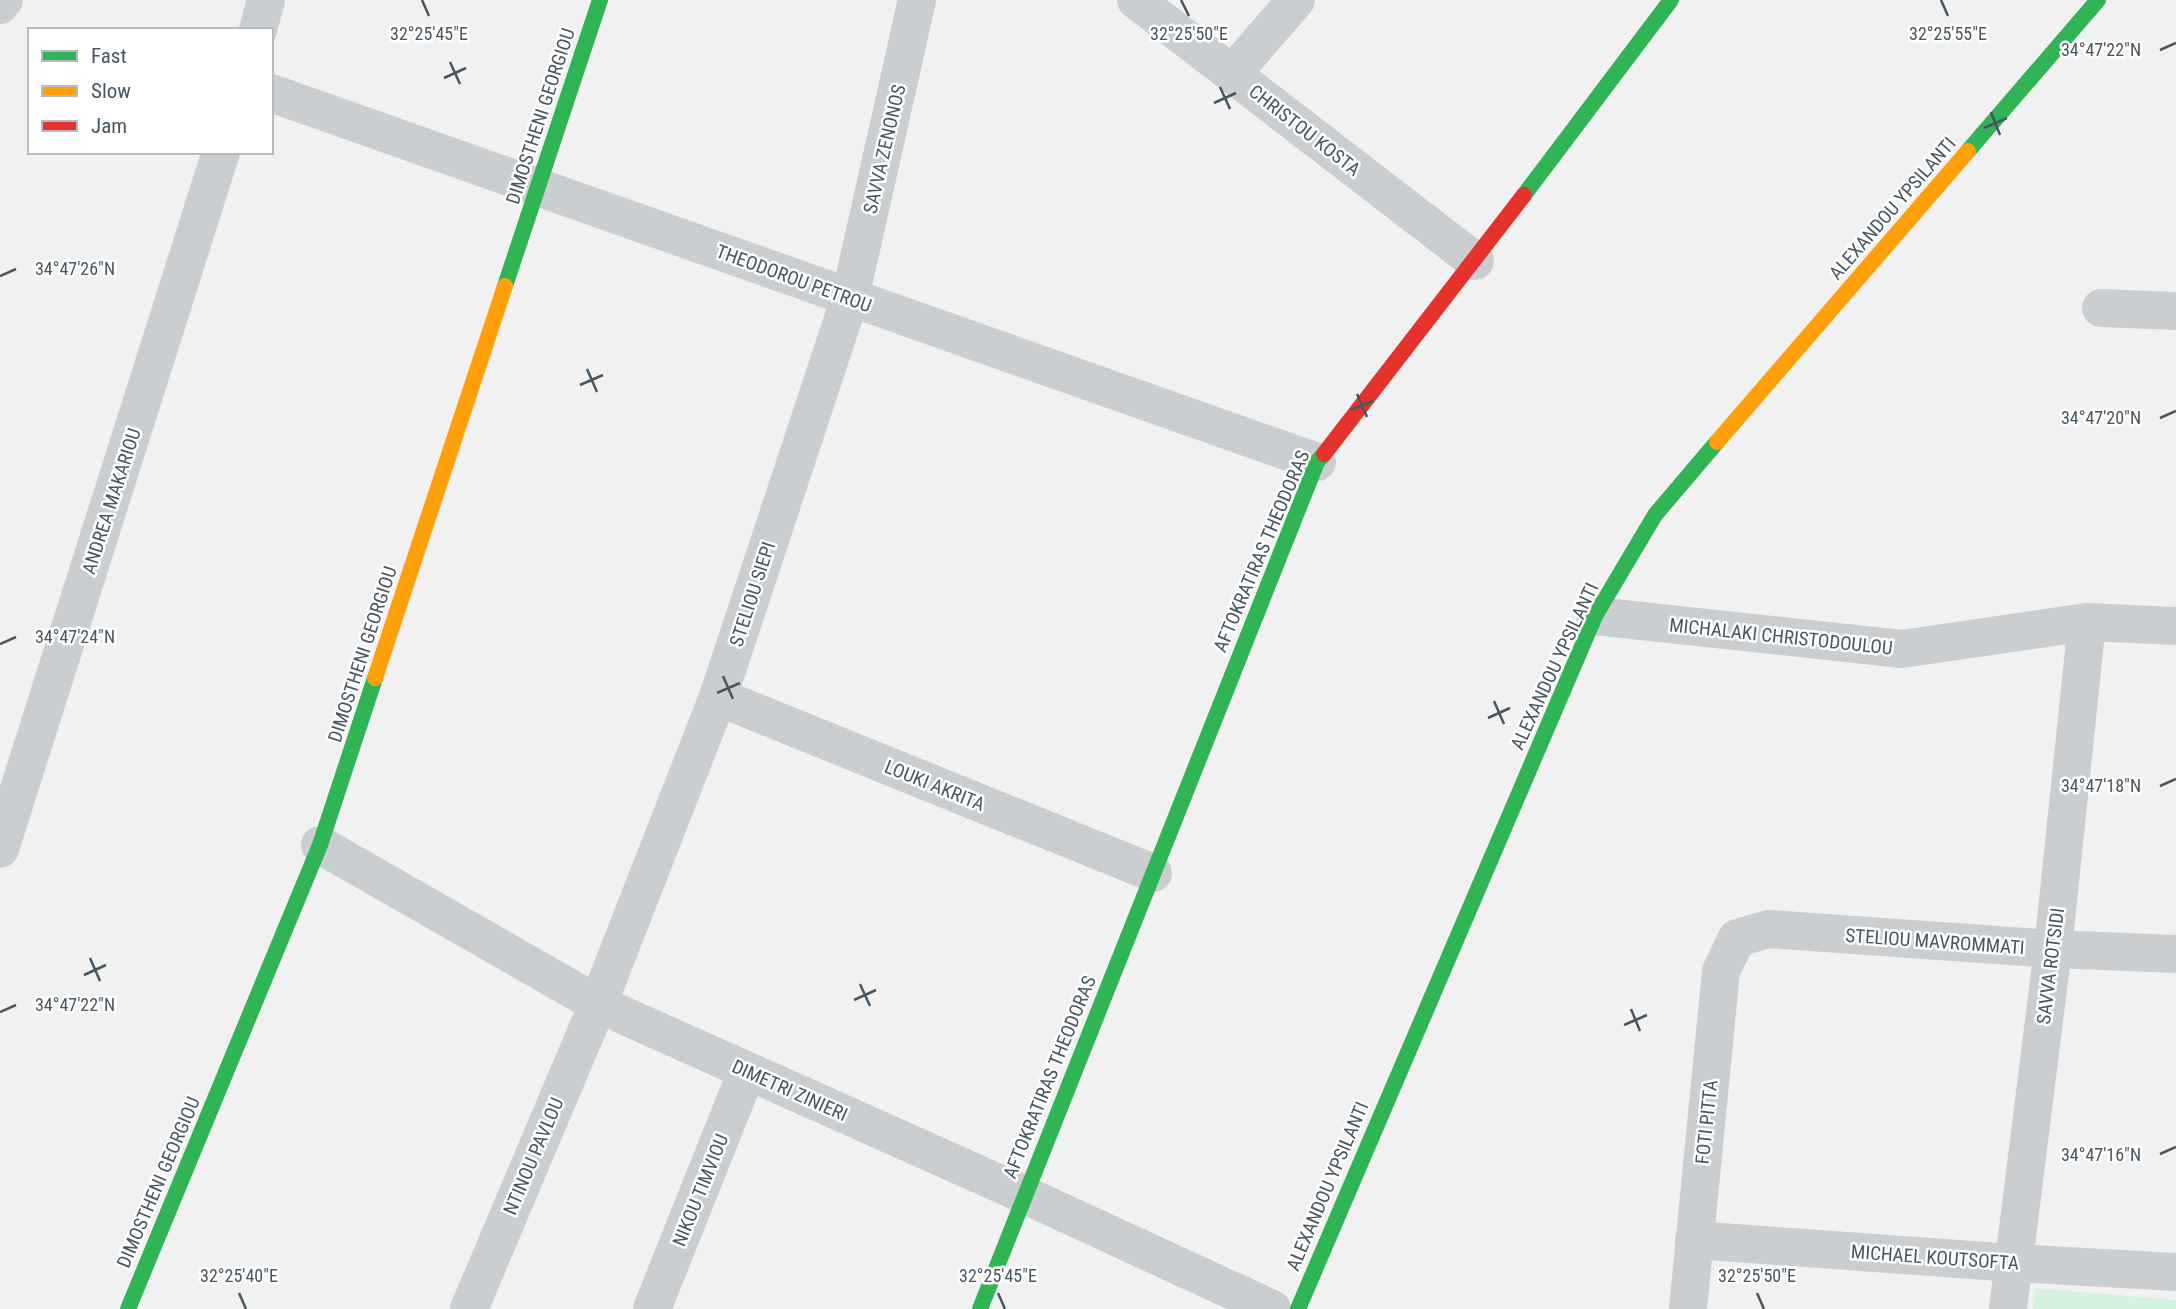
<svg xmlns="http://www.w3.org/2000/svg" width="2176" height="1309" viewBox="0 0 2176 1309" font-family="'Roboto Condensed',sans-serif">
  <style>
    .green { fill: #d5f2de }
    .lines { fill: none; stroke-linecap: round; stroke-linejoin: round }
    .street { stroke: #caced1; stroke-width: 38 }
    .fast { stroke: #30b455; stroke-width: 16 }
    .slow { stroke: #ff9f0a; stroke-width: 16 }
    .jam { stroke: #e5322d; stroke-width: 16 }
    .ticks { fill: none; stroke: #475660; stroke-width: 2.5 }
    .labels { text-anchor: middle; stroke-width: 5; stroke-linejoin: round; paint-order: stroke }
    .street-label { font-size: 19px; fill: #475660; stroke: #fff }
    .ticks-label { font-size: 18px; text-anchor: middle; fill: #475660; stroke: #fff; stroke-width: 5; stroke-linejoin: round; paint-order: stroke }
  </style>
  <rect width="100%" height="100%" fill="#f2f1f1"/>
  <path class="green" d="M 2035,1288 L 2176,1300 L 2176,1309 L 2033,1309 Z"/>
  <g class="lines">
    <g class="street">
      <path d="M 1136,0 L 1475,261"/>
      <path d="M 0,5 L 4,0"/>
      <path d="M 258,30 L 266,0"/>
      <path d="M 1232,74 L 1296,0"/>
      <path d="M 271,93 L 1317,462"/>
      <path d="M 2101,308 L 2176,311"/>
      <path d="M 1595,616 L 1902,649 L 2087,622 L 2176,626"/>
      <path d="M 718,697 L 1153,873"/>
      <path d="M 320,845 L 598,1004 L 1025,1195 L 1272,1309"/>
      <path d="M 0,849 L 221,152"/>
      <path d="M 1694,1240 L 2014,1263 L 2176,1272"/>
      <path d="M 469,1309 L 598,1004 L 718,697 L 850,298 L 917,0"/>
      <path d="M 652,1309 L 747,1071"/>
      <path d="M 1688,1309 L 1721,971 L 1737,938 L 1769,929 L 2053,949 L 2176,954"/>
      <path d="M 2008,1309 L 2053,949 L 2087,622"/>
    </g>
    <g class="fast">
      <path d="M 1968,151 L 2098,0"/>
      <path d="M 1524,195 L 1671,0"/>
      <path d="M 505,286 L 600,0"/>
      <path d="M 128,1309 L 320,845 L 375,678"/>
      <path d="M 980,1309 L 1317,462 L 1324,454"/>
      <path d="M 1298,1309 L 1595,616 L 1655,515 L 1717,442"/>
    </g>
    <g class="slow">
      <path d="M 1717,442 L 1968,151"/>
      <path d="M 375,678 L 505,286"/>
    </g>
    <path class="jam" d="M 1324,454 L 1524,195"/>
  </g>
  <path class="ticks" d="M 422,0 L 429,16M 1181,0 L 1189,16M 1941,0 L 1948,16M 2160,50 L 2176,43M 450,62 L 460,84M 444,78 L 466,68M 1220,87 L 1230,109M 1214,103 L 1236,93M 1991,112 L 2000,135M 1984,128 L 2007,118M 0,276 L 16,269M 587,369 L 597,392M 580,385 L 603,375M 1357,394 L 1367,417M 1351,410 L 1373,401M 2160,418 L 2176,411M 0,644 L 16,637M 723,676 L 733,699M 717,693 L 740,683M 1494,701 L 1504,724M 1488,718 L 1510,708M 2160,786 L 2176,779M 90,958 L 100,981M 84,975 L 106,965M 860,984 L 870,1006M 854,1000 L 876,990M 1631,1009 L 1640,1031M 0,1012 L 16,1005M 1624,1025 L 1647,1015M 2160,1154 L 2176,1147M 239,1293 L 246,1309M 998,1293 L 1005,1309M 1757,1293 L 1764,1309"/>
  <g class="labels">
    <g class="street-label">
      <text transform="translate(540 116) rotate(-72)" y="7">DIMOSTHENI GEORGIOU</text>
      <text transform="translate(1305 130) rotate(38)" y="7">CHRISTOU KOSTA</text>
      <text transform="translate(884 149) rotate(-77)" y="7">SAVVA ZENONOS</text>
      <text transform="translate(1892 208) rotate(-49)" y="7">ALEXANDOU YPSILANTI</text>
      <text transform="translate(794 278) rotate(20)" y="7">THEODOROU PETROU</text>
      <text transform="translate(111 501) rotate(-72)" y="7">ANDREA MAKARIOU</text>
      <text transform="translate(1261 551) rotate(-67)" y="7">AFTOKRATIRAS THEODORAS</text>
      <text transform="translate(752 594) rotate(-72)" y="7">STELIOU SIEPI</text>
      <text transform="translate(1781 636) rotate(6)" y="7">MICHALAKI CHRISTODOULOU</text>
      <text transform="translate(362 654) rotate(-72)" y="7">DIMOSTHENI GEORGIOU</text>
      <text transform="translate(1554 666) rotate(-65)" y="7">ALEXANDOU YPSILANTI</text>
      <text transform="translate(935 785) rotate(22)" y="7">LOUKI AKRITA</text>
      <text transform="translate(1935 941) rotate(4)" y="7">STELIOU MAVROMMATI</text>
      <text transform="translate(2050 966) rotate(-83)" y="7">SAVVA ROTSIDI</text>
      <text transform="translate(1049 1077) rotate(-68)" y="7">AFTOKRATIRAS THEODORAS</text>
      <text transform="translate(790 1090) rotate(24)" y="7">DIMETRI ZINIERI</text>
      <text transform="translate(1706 1122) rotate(-84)" y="7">FOTI PITTA</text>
      <text transform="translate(533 1156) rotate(-67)" y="7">NTINOU PAVLOU</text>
      <text transform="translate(158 1182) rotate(-67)" y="7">DIMOSTHENI GEORGIOU</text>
      <text transform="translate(1327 1186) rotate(-67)" y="7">ALEXANDOU YPSILANTI</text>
      <text transform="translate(700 1190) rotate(-68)" y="7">NIKOU TIMVIOU</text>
      <text transform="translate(1935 1257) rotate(4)" y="7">MICHAEL KOUTSOFTA</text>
    </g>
  </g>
  <g class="ticks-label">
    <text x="429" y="40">32°25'45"E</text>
    <text x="1189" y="40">32°25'50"E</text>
    <text x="1948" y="40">32°25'55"E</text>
    <text x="2101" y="56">34°47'22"N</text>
    <text x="75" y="275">34°47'26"N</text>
    <text x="2101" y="424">34°47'20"N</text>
    <text x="75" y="643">34°47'24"N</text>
    <text x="2101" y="792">34°47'18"N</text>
    <text x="75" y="1011">34°47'22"N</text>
    <text x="2101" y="1161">34°47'16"N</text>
    <text x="239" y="1282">32°25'40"E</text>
    <text x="998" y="1282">32°25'45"E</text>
    <text x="1757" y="1282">32°25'50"E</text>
  </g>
  <rect x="28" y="28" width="245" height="126" fill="#ffffff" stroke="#b5bbbf" stroke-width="2"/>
  <rect x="42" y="51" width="35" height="10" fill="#30b455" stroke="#b5bbbf" stroke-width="2"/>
  <text x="91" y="63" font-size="21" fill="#475660">Fast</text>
  <rect x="42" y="86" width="35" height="10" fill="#ff9f0a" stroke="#b5bbbf" stroke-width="2"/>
  <text x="91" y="98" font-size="21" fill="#475660">Slow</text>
  <rect x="42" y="121" width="35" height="10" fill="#e5322d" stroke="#b5bbbf" stroke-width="2"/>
  <text x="91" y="133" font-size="21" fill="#475660">Jam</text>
</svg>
